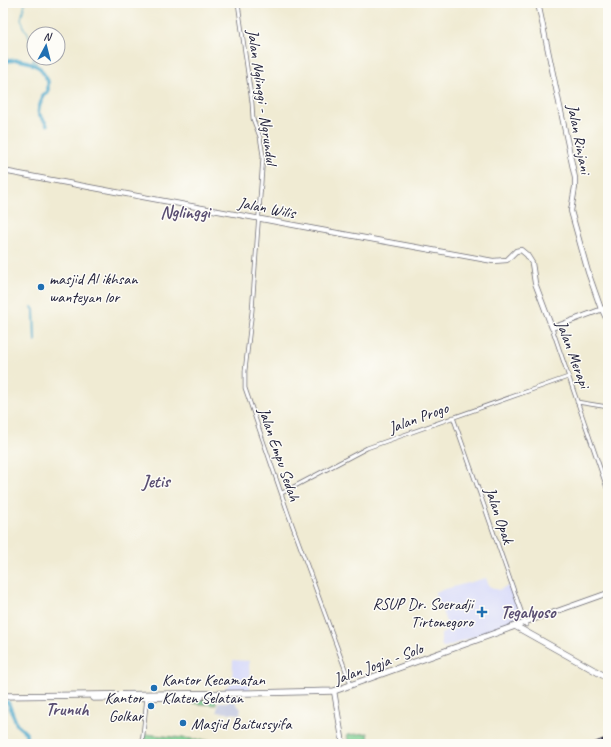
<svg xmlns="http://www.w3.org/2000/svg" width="611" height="747" viewBox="0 0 611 747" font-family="Caveat,sans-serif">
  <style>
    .built { fill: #d5d8f9 }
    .industrial { fill: #bdc3de }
    .green { fill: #7cce8f; stroke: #4f7865 }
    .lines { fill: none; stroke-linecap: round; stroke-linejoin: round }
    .stream { stroke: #4ca8ca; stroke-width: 1 }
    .canal { stroke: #4ca8ca; stroke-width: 2 }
    .river { stroke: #4ca8ca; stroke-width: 3.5 }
    .minor-casing { stroke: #6a6870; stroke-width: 4.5 }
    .major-casing { stroke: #6a6870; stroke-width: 6 }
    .highway-casing { stroke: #6a6870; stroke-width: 7 }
    .minor { stroke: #fff; stroke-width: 3 }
    .major { stroke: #fff; stroke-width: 4.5 }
    .highway { stroke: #fff; stroke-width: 5.5 }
    .rail-casing { stroke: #22223b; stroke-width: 2.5 }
    .rail { stroke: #fdfcf7; stroke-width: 1; stroke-dasharray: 3; stroke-linecap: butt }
    .poi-dot { fill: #1f6fb2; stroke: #fdfcf7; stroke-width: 1.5 }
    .labels { text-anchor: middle; stroke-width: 3; stroke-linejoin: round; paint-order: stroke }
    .street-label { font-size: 16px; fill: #22223b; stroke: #fdfcf7 }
    .poi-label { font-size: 16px; fill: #22223b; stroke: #fdfcf7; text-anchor: start }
    .quarter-label { font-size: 18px; font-weight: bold; fill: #5a4f72; stroke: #fdfcf7 }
  </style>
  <rect width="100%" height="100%" fill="#fdfcf7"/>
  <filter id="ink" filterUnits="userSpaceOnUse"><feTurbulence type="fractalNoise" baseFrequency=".025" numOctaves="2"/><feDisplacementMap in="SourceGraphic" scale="8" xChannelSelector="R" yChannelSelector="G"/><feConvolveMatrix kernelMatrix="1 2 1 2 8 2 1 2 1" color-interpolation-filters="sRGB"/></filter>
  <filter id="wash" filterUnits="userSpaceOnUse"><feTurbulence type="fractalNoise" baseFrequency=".012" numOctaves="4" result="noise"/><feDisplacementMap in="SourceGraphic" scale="16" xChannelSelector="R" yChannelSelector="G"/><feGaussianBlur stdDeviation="0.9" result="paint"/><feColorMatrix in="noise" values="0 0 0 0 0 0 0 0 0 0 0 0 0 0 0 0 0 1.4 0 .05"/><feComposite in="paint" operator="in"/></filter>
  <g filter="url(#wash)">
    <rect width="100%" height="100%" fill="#f0ebd3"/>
    <g class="built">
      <path d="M 486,578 L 489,586 L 498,590 L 511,585 L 523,619 L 443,648 L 441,643 L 441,634 L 446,632 L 444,626 L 447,625 L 440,605 L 437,604 L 435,592 Z"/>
      <path d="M 233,660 L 249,661 L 250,691 L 224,691 L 227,686 L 229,686 L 230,682 L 232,681 Z"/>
    </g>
    <path class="industrial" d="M 231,699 L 235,699 L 235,703 L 241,709 L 240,711 L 241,714 L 217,712 L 218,702 L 230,702 Z"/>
    <g class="green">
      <path d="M 216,699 L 216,705 L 176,702 L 176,700 Z"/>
      <path d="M 368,733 L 369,744 L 349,744 L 347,735 Z"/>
      <path d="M 144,734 L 212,741 L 211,744 L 179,744 L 144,740 Z"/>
    </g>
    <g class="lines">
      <g class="stream">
        <path d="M 25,3 L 21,19 L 23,23 L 24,29 L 27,31 L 30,39 L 29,44 L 34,54"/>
        <path d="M 34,58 L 33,61 L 37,63"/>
      </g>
      <g class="canal">
        <path d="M 32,307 L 34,310 L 35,341"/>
        <path d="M 27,743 L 29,744"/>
      </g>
      <g class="river">
        <path d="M 3,50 L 6,61 L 18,60 L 28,62 L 40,68 L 48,81 L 48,92 L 43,95 C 43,100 36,110 39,114 C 42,118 45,121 47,125"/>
        <path d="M 3,702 L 8,702 L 17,725 L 26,733 L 27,744"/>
      </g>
    </g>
  </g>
  <g filter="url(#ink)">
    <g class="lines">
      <g class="minor-casing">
        <g id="minor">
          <path d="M 238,3 L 252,103 L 253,119 L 260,137 L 263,156 L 252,311 L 245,371 L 245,388 L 289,516 L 351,685"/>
          <path d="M 601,309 L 608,324"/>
          <path d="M 552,328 L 608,491"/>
          <path d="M 577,402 L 608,407"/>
          <path d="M 453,417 L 526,625"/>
          <path d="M 282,493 L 367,448 L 568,377"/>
          <path d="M 142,744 L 147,696"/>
        </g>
      </g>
      <g class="major-casing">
        <g id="major">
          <path d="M 538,3 L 575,178 L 575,187 L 571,211 L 588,272 L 601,309"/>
          <path d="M 3,171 L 315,229 L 493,261 L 507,260 L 516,251 L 521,250 L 527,255 L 532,263 L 535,283 L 552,328 L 608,307"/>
          <path d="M 515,626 L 608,593"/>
          <path d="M 334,691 L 343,744"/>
        </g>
      </g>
      <g class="highway-casing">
        <g id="highway">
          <path d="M 3,696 L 251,693 L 334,691 L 515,626 L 608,678"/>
          <path d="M 93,698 L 201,697"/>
        </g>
      </g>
      <use href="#minor" class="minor"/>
      <use href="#major" class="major"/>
      <use href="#highway" class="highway"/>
      <g class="rail-casing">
        <path id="rail" d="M 593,744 L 608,738"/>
      </g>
      <use href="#rail" class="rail"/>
    </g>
  </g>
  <g class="poi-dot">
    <circle cx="41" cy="287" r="4"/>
    <path d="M480 606h4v4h4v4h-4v4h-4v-4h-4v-4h4z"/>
    <circle cx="154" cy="688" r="4"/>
    <circle cx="151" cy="706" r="4"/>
    <circle cx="183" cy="723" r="4"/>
  </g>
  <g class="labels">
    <g class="street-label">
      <text transform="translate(263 97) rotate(82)" y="6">Jalan Nglinggi - Ngrundul</text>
      <text transform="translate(580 139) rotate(79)" y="6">Jalan Rinjani</text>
      <text transform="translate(267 207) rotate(11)" y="6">Jalan Wilis</text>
      <text transform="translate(574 354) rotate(70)" y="6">Jalan Merapi</text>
      <text transform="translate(418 417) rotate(-20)" y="6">Jalan Progo</text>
      <text transform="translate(280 454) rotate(71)" y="6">Jalan Empu Sedah</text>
      <text transform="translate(500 515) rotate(71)" y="6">Jalan Opak</text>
      <text transform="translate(378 663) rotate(-20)" y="6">Jalan Jogja - Solo</text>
    </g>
    <g class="poi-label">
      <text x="49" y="284">masjid Al ikhsan<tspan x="49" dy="18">wanteyan lor</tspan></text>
      <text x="473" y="609" text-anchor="end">RSUP Dr. Soeradji<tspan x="473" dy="18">Tirtonegoro</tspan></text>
      <text x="162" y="685">Kantor Kecamatan<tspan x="162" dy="18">Klaten Selatan</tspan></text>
      <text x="143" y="703" text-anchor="end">Kantor<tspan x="143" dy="18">Golkar</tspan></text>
      <text x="191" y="729">Masjid Baitussyifa</text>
    </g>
    <g class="quarter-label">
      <text x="185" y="218">Nglinggi</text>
      <text x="156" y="487">Jetis</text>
      <text x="528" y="618">Tegalyoso</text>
      <text x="67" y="715">Trunuh</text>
    </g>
  </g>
  <rect width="611" height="747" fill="none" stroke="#fdfcf7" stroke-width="16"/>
  <g transform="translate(46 46) rotate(7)"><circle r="19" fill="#fdfcf7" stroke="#a5a5ac"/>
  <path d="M0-3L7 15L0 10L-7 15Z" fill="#1f6fb2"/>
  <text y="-6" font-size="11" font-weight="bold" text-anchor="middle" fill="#22223b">N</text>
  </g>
</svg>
